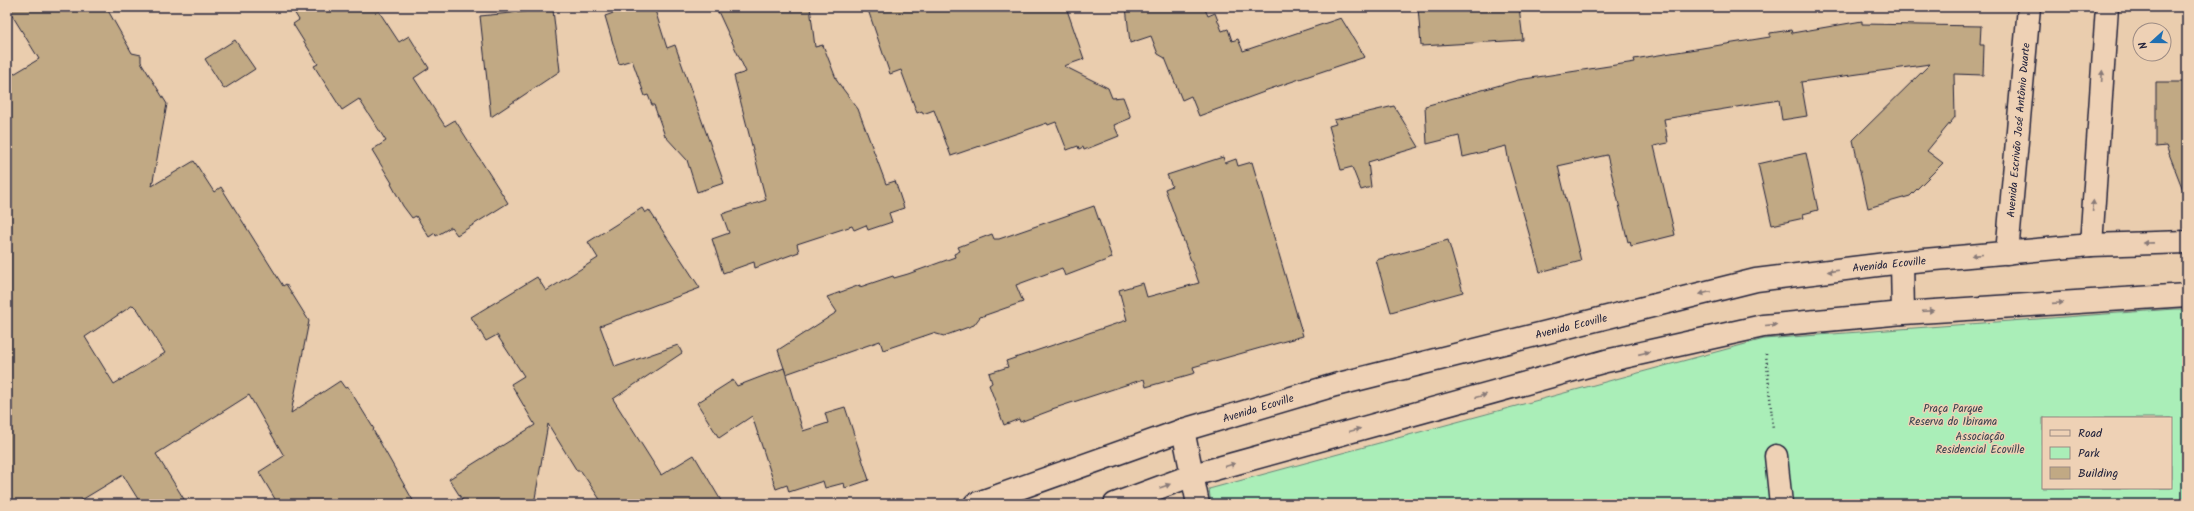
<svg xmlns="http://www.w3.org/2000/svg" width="2194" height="511" viewBox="0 0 2194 511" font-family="Kalam,sans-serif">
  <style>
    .green { fill: #aaeeb8; stroke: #66887a; fill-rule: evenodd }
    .building { fill: #c1a984; stroke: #22223b; fill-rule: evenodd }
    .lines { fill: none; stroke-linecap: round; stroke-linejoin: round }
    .minor-casing { stroke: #22223b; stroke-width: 25 }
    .path { stroke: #22223b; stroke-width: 2.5; stroke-dasharray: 1 3; stroke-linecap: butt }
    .minor { stroke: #eed1b5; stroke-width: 22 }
    .oneway { fill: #887a78 }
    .labels { text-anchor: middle; stroke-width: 3; stroke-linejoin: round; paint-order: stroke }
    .street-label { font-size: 11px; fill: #22223b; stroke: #eed1b5 }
    .park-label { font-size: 11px; fill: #36414e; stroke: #eed1b5 }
  </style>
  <rect width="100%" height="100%" fill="#eacdae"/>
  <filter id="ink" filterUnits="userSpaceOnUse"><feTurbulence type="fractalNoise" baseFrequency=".025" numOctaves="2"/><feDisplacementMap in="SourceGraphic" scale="8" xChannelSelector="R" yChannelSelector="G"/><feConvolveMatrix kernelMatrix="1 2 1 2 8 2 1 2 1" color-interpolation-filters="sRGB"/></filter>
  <g filter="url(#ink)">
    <path class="green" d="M 2174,309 L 2187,309 L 2187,504 L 1211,504 L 1209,489 L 1764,339 ZM 2043,418 L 2171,418 L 2171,488 L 2043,488 Z"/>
    <g class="building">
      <path d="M 7,7 L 106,7 L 132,53 L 141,55 L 141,62 L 167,104 L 152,186 L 194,161 L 214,192 L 221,187 L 283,286 L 286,284 L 309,321 L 291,413 L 340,381 L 345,388 L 348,387 L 374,429 L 373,430 L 415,504 L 278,504 L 259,472 L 284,456 L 249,395 L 156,454 L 187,504 L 141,504 L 123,475 L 75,504 L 7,504 L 7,78 L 39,59 ZM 133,305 L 138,310 L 165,353 L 114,384 L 85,337 Z"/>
      <path d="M 291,7 L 376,7 L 399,42 L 409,36 L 429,68 L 414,78 L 445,126 L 455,120 L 508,203 L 457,235 L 451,227 L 436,236 L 435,233 L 429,237 L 416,216 L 412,218 L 403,206 L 391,184 L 392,183 L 372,150 L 386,141 L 359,99 L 342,110 L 314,66 L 318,64 L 293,24 L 299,20 Z"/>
      <path d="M 630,7 L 654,7 L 667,48 L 675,45 L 724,183 L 697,192 L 687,160 L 665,136 L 654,105 L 652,105 L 648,95 L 645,96 L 632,60 L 619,64 L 605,16 Z"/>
      <path d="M 716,7 L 810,7 L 815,47 L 823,45 L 837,81 L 858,109 L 886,184 L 895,181 L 904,208 L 889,213 L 892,222 L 868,230 L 866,225 L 854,230 L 852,226 L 797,244 L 799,252 L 755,268 L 754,262 L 723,273 L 712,239 L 729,233 L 722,214 L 766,200 L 734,76 L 746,72 Z"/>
      <path d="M 867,7 L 1066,7 L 1084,59 L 1064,66 L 1108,88 L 1112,98 L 1123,97 L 1131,118 L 1114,125 L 1119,136 L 1084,150 L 1083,147 L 1079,149 L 1078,146 L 1067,150 L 1056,122 L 1048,125 L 1047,123 L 951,156 L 934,110 L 923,114 L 922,111 L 917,113 L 901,70 L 890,74 Z"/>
      <path d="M 1126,7 L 1204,7 L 1208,16 L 1215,13 L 1222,31 L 1228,29 L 1232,41 L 1238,39 L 1243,51 L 1341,18 L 1365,57 L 1264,91 L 1264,92 L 1199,116 L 1191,96 L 1182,100 L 1165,58 L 1158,54 L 1151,36 L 1130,43 Z"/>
      <path d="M 1418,7 L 1519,7 L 1523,40 L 1421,46 Z"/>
      <path d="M 542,10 L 553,10 L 560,71 L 491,117 L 480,16 Z"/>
      <path d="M 1862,21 L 1862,24 L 1981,26 L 1980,45 L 1984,45 L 1983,75 L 1954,74 L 1955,117 L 1927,151 L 1943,163 L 1910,196 L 1868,208 L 1853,140 L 1930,64 L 1801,82 L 1807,116 L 1782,120 L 1779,100 L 1664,119 L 1668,143 L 1654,146 L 1675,235 L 1631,246 L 1630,241 L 1628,242 L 1607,155 L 1558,166 L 1581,261 L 1540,272 L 1509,163 L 1506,146 L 1463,157 L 1459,136 L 1427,144 L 1425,106 L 1518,80 L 1635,62 L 1634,59 L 1770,37 L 1770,33 L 1791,30 L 1792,33 Z"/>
      <path d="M 235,40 L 255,69 L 224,89 L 205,59 Z"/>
      <path d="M 2156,82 L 2187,82 L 2187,195 L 2185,195 L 2166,146 L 2156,147 Z"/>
      <path d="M 1394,106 L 1419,147 L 1368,162 L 1371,187 L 1361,190 L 1352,167 L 1341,170 L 1329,126 L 1336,124 L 1334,120 Z"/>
      <path d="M 1806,153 L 1818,210 L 1803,214 L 1804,218 L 1772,225 L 1758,164 Z"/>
      <path d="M 1223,157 L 1225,163 L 1236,159 L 1238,166 L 1252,162 L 1303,336 L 1193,367 L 1195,373 L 1146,387 L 1144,379 L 1052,409 L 1052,410 L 1020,422 L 1019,419 L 1004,425 L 989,385 L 992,383 L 989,373 L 1008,367 L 1006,361 L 1127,320 L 1119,290 L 1143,283 L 1147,297 L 1199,283 L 1165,189 L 1172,186 L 1167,175 Z"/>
      <path d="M 1094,206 L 1112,258 L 1065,276 L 1062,268 L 1016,285 L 1023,302 L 980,317 L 974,325 L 944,336 L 933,333 L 883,350 L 880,341 L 786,374 L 778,350 L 837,312 L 827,297 L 860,285 L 860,287 L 893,276 L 894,278 L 908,274 L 955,257 L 954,254 L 960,251 L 958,247 L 992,234 L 994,239 L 999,239 Z"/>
      <path d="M 642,208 L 645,213 L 649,210 L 700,288 L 600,326 L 615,367 L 678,345 L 682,353 L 613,399 L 661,475 L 694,455 L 723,504 L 603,504 L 581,471 L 577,471 L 548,424 L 534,504 L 465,504 L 449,479 L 535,425 L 511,384 L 524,376 L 497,335 L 486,341 L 471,317 L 537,277 L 546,291 L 598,258 L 588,242 Z"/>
      <path d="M 1448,240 L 1463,292 L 1391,312 L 1376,260 Z"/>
      <path d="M 784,368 L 803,431 L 828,423 L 825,413 L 845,407 L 869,480 L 845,488 L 844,483 L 825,488 L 823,481 L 789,492 L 787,485 L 776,489 L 752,416 L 719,438 L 697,403 L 733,380 L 737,386 Z"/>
    </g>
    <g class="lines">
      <g class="minor-casing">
        <g id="minor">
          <path d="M 2091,245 L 2107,7"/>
          <path d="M 2007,253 L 2029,7"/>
          <path d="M 1902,262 L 1903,313"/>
          <path d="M 1183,430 L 1198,504"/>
          <path d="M 1776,456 L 1781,504"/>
          <path d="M 975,504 L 1183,430 L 1335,385 L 1756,280 L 1902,262 L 2091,245 L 2187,242"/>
          <path d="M 1115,504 L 1193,475 L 1606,361 L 1763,326 L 1903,313 L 2187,295"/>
        </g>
      </g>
      <path class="path" d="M 1766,354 L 1773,429"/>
      <use href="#minor" class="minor"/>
    </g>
    <defs><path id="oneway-solid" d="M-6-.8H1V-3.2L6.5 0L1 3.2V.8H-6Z"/></defs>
    <g class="oneway">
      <use href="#oneway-solid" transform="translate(2102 76) rotate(-86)"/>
      <use href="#oneway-solid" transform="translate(2093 206) rotate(-86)"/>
      <use href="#oneway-solid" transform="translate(2148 243) rotate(179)"/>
      <use href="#oneway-solid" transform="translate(1977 255) rotate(175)"/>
      <use href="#oneway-solid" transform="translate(1833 271) rotate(173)"/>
      <use href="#oneway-solid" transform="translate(1705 293) rotate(166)"/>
      <use href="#oneway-solid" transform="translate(2058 303) rotate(-4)"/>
      <use href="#oneway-solid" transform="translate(1928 311) rotate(-4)"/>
      <use href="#oneway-solid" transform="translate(1771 325) rotate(-5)"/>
      <use href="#oneway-solid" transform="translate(1644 353) rotate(-13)"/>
      <use href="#oneway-solid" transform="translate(1481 396) rotate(-15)"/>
      <use href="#oneway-solid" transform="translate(1355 430) rotate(-15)"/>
      <use href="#oneway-solid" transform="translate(1230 465) rotate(-16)"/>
      <use href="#oneway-solid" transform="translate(1165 486) rotate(-20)"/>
    </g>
  </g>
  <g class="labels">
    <g class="street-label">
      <text transform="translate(2018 130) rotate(-85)" y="4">Avenida Escrivão José Antônio Duarte</text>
      <text transform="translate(1889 264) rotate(-6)" y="4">Avenida Ecoville</text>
      <text transform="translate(1571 326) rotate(-14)" y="4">Avenida Ecoville</text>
      <text transform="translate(1258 408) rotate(-17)" y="4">Avenida Ecoville</text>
    </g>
    <g class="park-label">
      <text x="1953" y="412">Praça Parque<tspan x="1953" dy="13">Reserva do Ibirama</tspan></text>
      <text x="1980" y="440">Associação<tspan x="1980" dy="13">Residencial Ecoville</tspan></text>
    </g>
  </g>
  <rect width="2194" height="511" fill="none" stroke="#eed1b5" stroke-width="24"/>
  <rect x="12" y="12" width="2170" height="487" fill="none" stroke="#22223b" stroke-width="1.5" filter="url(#ink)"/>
  <rect x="2042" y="417" width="130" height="72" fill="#eed1b5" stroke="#9c8b84"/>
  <rect x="2050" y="430" width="20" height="6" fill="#eed1b5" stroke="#9c8b84"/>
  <text x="2078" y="437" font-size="12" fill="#22223b">Road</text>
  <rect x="2050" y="447" width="20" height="12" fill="#aaeeb8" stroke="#9c8b84"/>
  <text x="2078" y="457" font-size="12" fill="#22223b">Park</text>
  <rect x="2050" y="467" width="20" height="12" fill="#c1a984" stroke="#9c8b84"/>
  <text x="2078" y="477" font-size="12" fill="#22223b">Building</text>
  <g transform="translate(2152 42) rotate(249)"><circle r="19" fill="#eed1b5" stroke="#9c8b84"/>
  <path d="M0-3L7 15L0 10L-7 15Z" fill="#1f6fb2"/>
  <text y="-6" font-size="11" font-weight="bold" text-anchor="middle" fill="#22223b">N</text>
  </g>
</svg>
